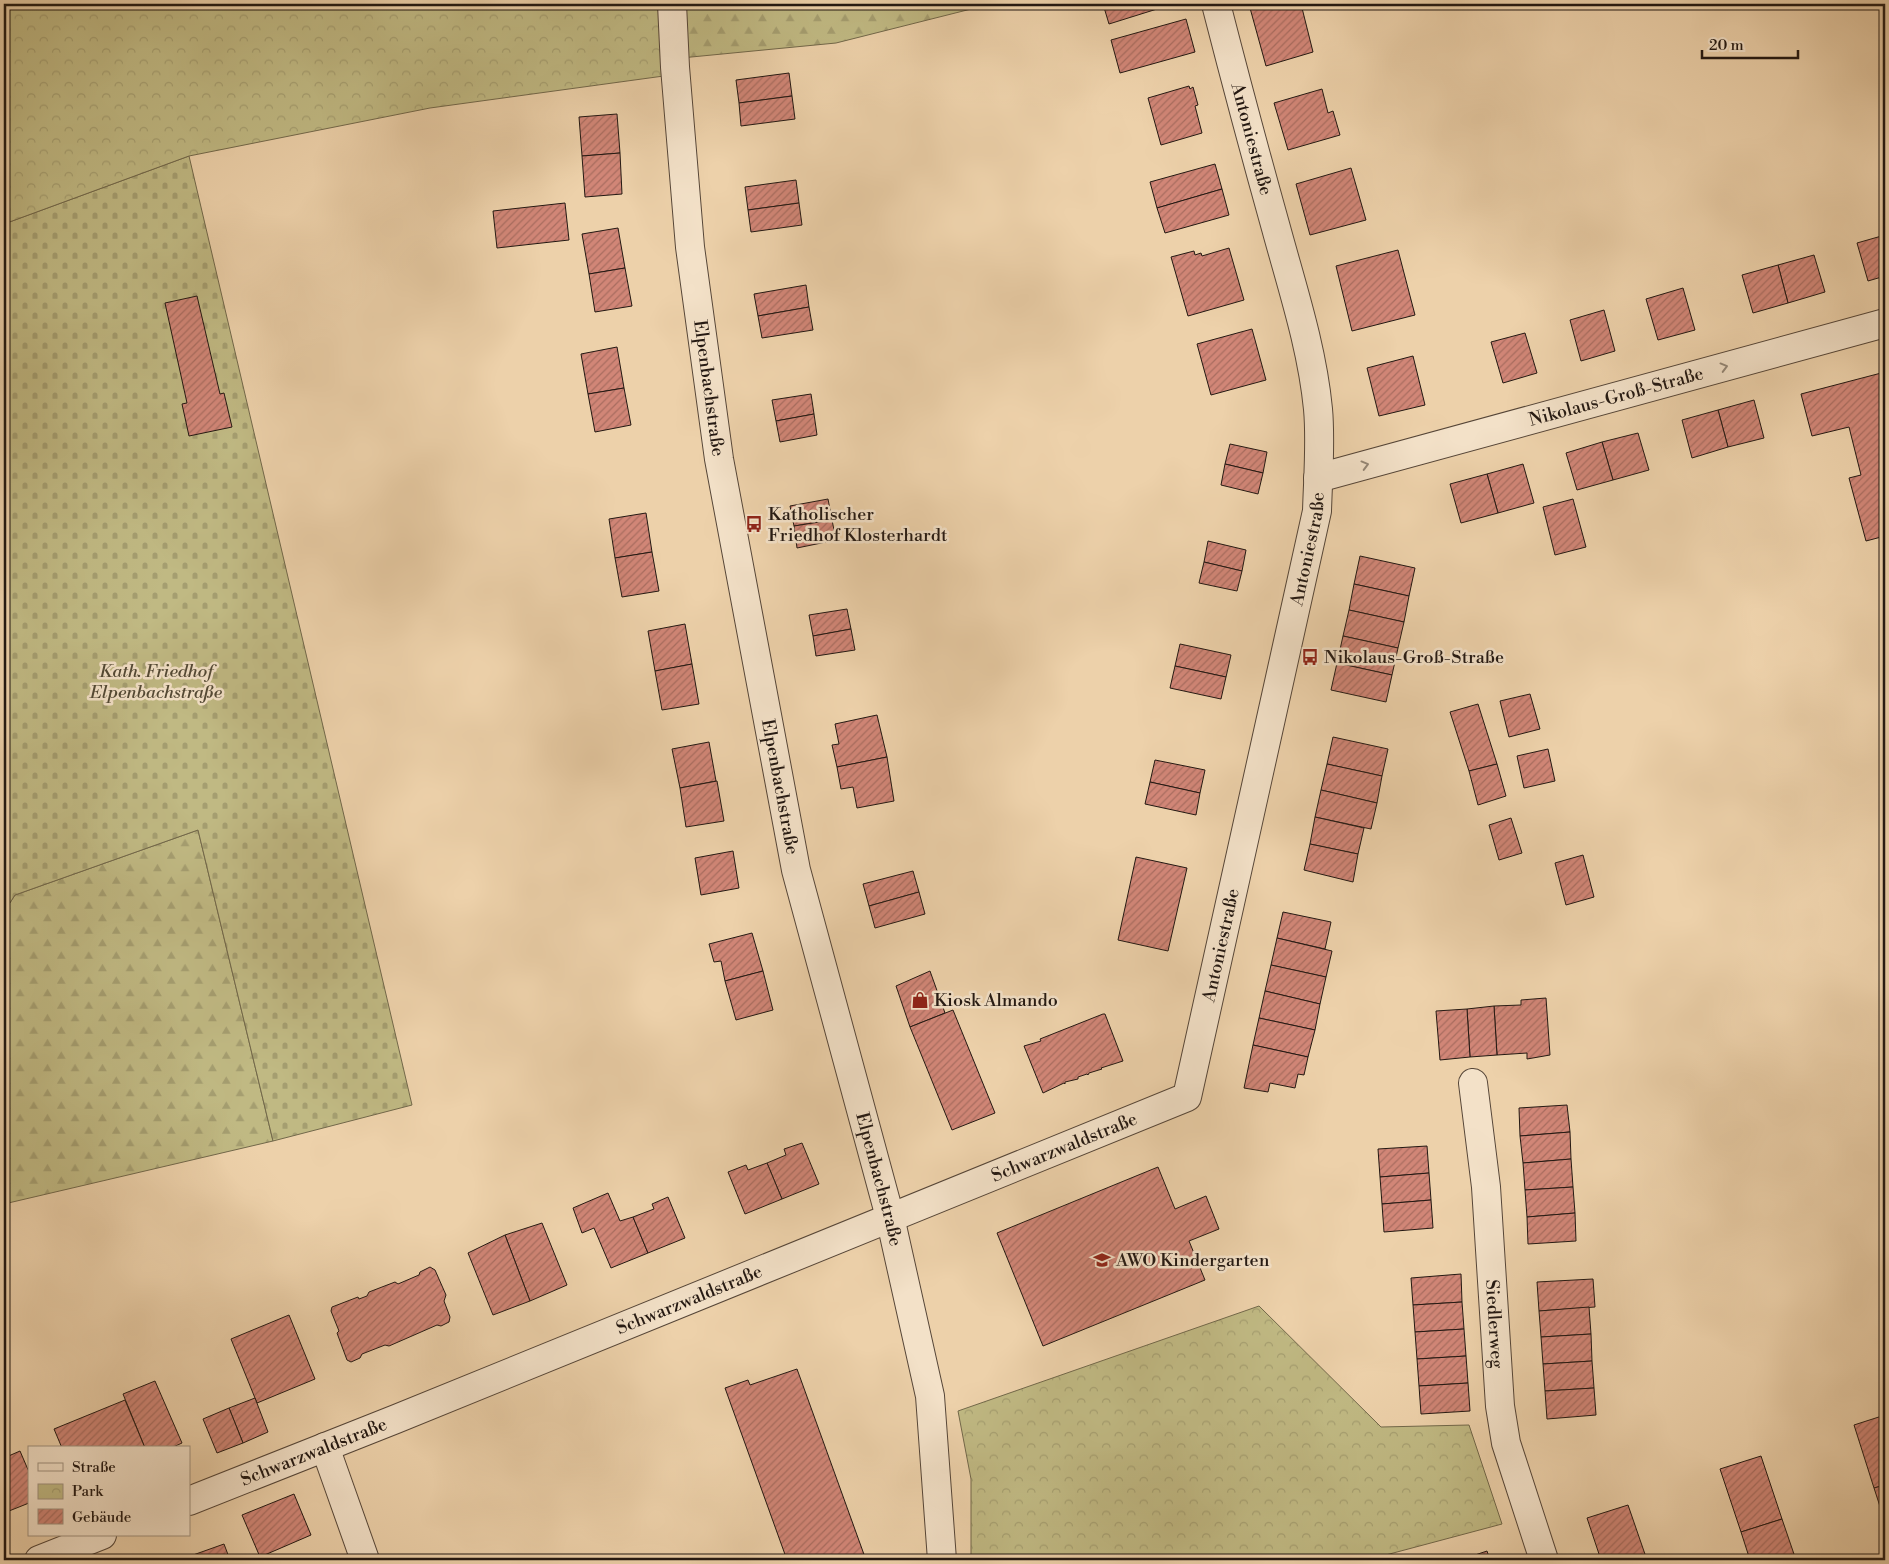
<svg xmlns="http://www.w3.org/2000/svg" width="1889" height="1564" viewBox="0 0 1889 1564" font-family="'Libre Bodoni',serif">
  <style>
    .forest { fill: url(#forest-firs); stroke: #72684a }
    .cemetery { fill: url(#cemetery-stones); stroke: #72684a }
    .park { fill: url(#park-crowns); stroke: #72684a }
    .building { fill: url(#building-hatch); stroke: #231812 }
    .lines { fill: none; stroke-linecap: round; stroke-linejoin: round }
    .minor-casing { stroke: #564638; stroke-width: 30 }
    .tertiary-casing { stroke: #564638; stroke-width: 30 }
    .minor { stroke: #f3e1c8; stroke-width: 28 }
    .tertiary { stroke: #f3e1c8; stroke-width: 28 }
    .oneway { stroke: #958776 }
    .labels { text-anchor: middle; stroke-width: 5; stroke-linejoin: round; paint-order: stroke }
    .street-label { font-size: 18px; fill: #231812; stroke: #f3e1c8 }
    .poi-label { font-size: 18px; fill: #231812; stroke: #f3e1c8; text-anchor: start }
    .park-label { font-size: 18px; font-style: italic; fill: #524834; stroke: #f3e1c8 }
  </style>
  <defs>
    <pattern id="forest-firs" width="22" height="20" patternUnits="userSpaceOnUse" patternTransform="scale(1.25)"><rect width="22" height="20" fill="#c0b983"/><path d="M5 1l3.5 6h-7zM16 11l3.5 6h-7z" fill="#a59e70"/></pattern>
    <pattern id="cemetery-stones" width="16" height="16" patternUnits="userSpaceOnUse" patternTransform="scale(1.25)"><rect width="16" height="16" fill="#c0b983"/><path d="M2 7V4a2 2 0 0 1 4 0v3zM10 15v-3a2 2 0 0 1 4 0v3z" fill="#a59e70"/></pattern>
    <pattern id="park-crowns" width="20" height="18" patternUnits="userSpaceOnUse" patternTransform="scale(1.25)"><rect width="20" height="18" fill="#c0b983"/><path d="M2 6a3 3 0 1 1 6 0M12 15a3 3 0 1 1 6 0" fill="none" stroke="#a59e70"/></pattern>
    <pattern id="building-hatch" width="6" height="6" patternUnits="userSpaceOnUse" patternTransform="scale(1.25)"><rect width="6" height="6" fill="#d18677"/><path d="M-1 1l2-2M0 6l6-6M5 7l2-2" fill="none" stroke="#a96d60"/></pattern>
  </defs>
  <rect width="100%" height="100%" fill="#edd1aa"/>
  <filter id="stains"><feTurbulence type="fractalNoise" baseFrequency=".004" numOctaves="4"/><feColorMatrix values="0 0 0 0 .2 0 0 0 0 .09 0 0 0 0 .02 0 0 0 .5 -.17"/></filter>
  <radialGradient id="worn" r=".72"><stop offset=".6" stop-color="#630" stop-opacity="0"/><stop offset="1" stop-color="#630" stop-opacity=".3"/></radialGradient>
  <g class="forest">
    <path d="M 679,4 L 991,4 L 836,43 L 681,58 Z"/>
    <path d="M 198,830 L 273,1141 L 4,1204 L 4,912 L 15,895 Z"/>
  </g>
  <path class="cemetery" d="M 189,156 L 412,1105 L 273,1141 L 198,830 L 15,895 L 4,912 L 4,224 Z"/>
  <g class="park">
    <path d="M 4,4 L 668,4 L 671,75 L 430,108 L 189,156 L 4,224 Z"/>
    <path d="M 1259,1306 L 1381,1427 L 1469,1425 L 1502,1524 L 1367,1560 L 971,1560 L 971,1479 L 958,1411 Z"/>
  </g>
  <g class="building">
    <path d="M 1103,4 L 1173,4 L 1109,24 Z"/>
    <path d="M 1259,4 L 1301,4 L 1313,52 L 1266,66 L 1250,8 Z"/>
    <path d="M 1186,19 L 1195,52 L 1120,73 L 1111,40 Z"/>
    <path d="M 789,73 L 792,96 L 739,103 L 736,80 Z"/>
    <path d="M 1189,86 L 1190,89 L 1193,87 L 1198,105 L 1195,106 L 1202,133 L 1161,145 L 1148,98 Z"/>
    <path d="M 1322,89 L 1328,113 L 1333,111 L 1340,135 L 1288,150 L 1274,103 Z"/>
    <path d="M 792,96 L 795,119 L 741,126 L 739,103 Z"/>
    <path d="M 617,114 L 620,153 L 582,156 L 579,117 Z"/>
    <path d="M 620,153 L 622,194 L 585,197 L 582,156 Z"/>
    <path d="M 1215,164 L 1222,189 L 1157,208 L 1150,182 Z"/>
    <path d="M 1351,168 L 1366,220 L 1310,235 L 1296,184 Z"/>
    <path d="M 796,180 L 799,203 L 748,210 L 745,187 Z"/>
    <path d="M 1222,189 L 1229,215 L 1165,233 L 1157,208 Z"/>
    <path d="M 565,203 L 569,240 L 497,248 L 493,211 Z"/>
    <path d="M 799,203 L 802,225 L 751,232 L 748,210 Z"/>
    <path d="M 618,228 L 625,268 L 589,274 L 582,234 Z"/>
    <path d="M 1885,235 L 1885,276 L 1868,281 L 1857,243 Z"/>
    <path d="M 1229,248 L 1244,300 L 1188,316 L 1171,257 L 1194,251 L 1195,255 L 1201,253 L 1202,256 Z"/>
    <path d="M 1398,250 L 1415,315 L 1352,331 L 1336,266 Z"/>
    <path d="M 1814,255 L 1825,292 L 1788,303 L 1778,265 Z"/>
    <path d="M 1778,265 L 1788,303 L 1753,313 L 1742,275 Z"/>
    <path d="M 625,268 L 632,306 L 595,312 L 589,274 Z"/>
    <path d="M 806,285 L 809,307 L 758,316 L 754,294 Z"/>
    <path d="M 1683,288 L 1695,330 L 1658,340 L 1646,299 Z"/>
    <path d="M 197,296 L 220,394 L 224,393 L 232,427 L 189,436 L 182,404 L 187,403 L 165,303 Z"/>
    <path d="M 809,307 L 813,330 L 762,338 L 758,316 Z"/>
    <path d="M 1604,310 L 1615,351 L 1581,361 L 1570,320 Z"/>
    <path d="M 1252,329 L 1266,380 L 1211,395 L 1197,344 Z"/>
    <path d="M 1525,333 L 1537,373 L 1503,383 L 1491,342 Z"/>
    <path d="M 617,347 L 624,388 L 588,394 L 581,354 Z"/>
    <path d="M 1413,356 L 1425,405 L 1379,416 L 1367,368 Z"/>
    <path d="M 1885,372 L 1885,536 L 1866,541 L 1849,478 L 1861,475 L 1849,427 L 1812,436 L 1801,394 Z"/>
    <path d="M 624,388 L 631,425 L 595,432 L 588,394 Z"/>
    <path d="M 811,394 L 814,414 L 776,421 L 772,400 Z"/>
    <path d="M 1754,400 L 1764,438 L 1728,447 L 1718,410 Z"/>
    <path d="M 1718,410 L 1728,447 L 1692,458 L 1682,420 Z"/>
    <path d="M 814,414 L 817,435 L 780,442 L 776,421 Z"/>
    <path d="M 1638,433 L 1649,470 L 1613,480 L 1602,442 Z"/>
    <path d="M 1602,442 L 1613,480 L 1577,490 L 1566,453 Z"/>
    <path d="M 1230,444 L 1267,452 L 1263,473 L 1225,464 Z"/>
    <path d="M 1225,464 L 1263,473 L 1258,494 L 1221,485 Z"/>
    <path d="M 1523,464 L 1534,503 L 1498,513 L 1487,474 Z"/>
    <path d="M 1487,474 L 1498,513 L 1461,523 L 1450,484 Z"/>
    <path d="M 828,499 L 832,520 L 794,526 L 790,506 Z"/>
    <path d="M 1573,499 L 1586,547 L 1555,555 L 1543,507 Z"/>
    <path d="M 646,513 L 652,552 L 615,558 L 609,519 Z"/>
    <path d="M 832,520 L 836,540 L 797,548 L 794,526 Z"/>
    <path d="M 1208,541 L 1246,550 L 1242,571 L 1204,562 Z"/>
    <path d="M 652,552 L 659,591 L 622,597 L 615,558 Z"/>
    <path d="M 1360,556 L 1415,568 L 1409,596 L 1354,584 Z"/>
    <path d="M 1204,562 L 1242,571 L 1237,591 L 1199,583 Z"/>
    <path d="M 1354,584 L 1409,596 L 1404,622 L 1349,610 Z"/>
    <path d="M 847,609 L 851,629 L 813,636 L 809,615 Z"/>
    <path d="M 1349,610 L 1404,622 L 1398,648 L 1343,636 Z"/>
    <path d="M 685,624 L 692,664 L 655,671 L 648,631 Z"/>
    <path d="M 851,629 L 855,650 L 816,656 L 813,636 Z"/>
    <path d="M 1343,636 L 1398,648 L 1392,675 L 1337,663 Z"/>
    <path d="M 1180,644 L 1231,655 L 1226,677 L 1175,666 Z"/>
    <path d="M 1337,663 L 1392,675 L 1386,702 L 1331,690 Z"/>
    <path d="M 692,664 L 699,704 L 662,710 L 655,671 Z"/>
    <path d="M 1175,666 L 1226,677 L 1221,699 L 1170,688 Z"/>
    <path d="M 1530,694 L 1540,729 L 1509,737 L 1500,701 Z"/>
    <path d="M 1478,704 L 1497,764 L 1469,771 L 1450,712 Z"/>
    <path d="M 877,715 L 887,757 L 837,767 L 832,745 L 839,744 L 835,724 Z"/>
    <path d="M 1333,737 L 1388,749 L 1382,776 L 1327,764 Z"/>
    <path d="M 709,742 L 716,781 L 680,788 L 672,749 Z"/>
    <path d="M 1548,749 L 1555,781 L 1524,788 L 1517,756 Z"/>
    <path d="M 887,757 L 894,801 L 857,808 L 853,787 L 841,789 L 837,767 Z"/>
    <path d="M 1155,760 L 1205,770 L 1200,793 L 1150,782 Z"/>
    <path d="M 1327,764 L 1382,776 L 1377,803 L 1321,790 Z"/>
    <path d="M 1497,764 L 1506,796 L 1478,805 L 1469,771 Z"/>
    <path d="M 717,781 L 724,821 L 686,827 L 680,788 Z"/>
    <path d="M 1150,782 L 1200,793 L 1196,815 L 1145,804 Z"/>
    <path d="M 1321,790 L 1377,803 L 1371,829 L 1315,817 Z"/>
    <path d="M 1315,817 L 1364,828 L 1358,854 L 1310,844 Z"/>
    <path d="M 1511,818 L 1522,853 L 1499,860 L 1489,825 Z"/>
    <path d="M 1310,844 L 1358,854 L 1353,882 L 1304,870 Z"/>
    <path d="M 733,851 L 739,888 L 701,895 L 695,858 Z"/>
    <path d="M 1583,855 L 1594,897 L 1566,905 L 1555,863 Z"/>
    <path d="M 1136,857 L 1187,868 L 1168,951 L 1118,940 Z"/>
    <path d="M 913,871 L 919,892 L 869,906 L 863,884 Z"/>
    <path d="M 919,892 L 925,914 L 875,928 L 869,906 Z"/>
    <path d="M 1283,912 L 1331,922 L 1325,949 L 1277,938 Z"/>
    <path d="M 752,933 L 763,971 L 725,981 L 721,961 L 714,962 L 709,944 Z"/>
    <path d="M 1277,938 L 1332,951 L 1326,977 L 1271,965 Z"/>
    <path d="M 1271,965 L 1326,977 L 1320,1004 L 1265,991 Z"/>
    <path d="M 763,971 L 773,1010 L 736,1020 L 725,981 Z"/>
    <path d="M 930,971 L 945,1013 L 910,1027 L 896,986 Z"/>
    <path d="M 1265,991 L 1320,1004 L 1315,1030 L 1259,1018 Z"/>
    <path d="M 1546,998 L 1550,1055 L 1527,1059 L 1527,1053 L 1497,1055 L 1494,1006 L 1521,1005 L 1521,1000 Z"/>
    <path d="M 1494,1006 L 1497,1055 L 1470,1057 L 1467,1009 Z"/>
    <path d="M 1467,1009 L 1470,1057 L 1440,1060 L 1436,1011 Z"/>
    <path d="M 953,1010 L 995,1113 L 952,1130 L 910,1027 Z"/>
    <path d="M 1103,1014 L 1105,1014 L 1123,1061 L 1101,1068 L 1102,1069 L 1089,1073 L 1088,1075 L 1087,1074 L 1078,1077 L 1078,1079 L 1065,1082 L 1065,1084 L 1064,1083 L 1043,1093 L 1024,1046 L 1041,1041 L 1040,1039 Z"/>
    <path d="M 1259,1018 L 1315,1030 L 1308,1057 L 1253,1045 Z"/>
    <path d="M 1253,1045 L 1308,1057 L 1304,1075 L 1298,1074 L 1295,1088 L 1270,1083 L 1268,1092 L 1244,1088 Z"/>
    <path d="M 1567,1105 L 1570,1132 L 1520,1136 L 1519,1108 Z"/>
    <path d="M 1570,1132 L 1571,1159 L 1523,1163 L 1520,1136 Z"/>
    <path d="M 802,1143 L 819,1184 L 782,1199 L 767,1163 L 786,1155 L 784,1149 Z"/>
    <path d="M 1427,1146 L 1429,1173 L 1380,1177 L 1378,1149 Z"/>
    <path d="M 1571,1159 L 1573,1187 L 1525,1190 L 1523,1163 Z"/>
    <path d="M 767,1163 L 782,1199 L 745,1214 L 728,1172 L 746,1165 L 748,1170 Z"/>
    <path d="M 1158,1167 L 1175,1209 L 1206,1196 L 1219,1229 L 1189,1241 L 1205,1280 L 1043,1346 L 997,1233 Z"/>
    <path d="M 1429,1173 L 1431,1200 L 1382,1204 L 1380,1177 Z"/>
    <path d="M 1573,1187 L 1575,1213 L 1527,1217 L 1525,1190 Z"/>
    <path d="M 608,1193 L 620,1221 L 633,1217 L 648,1253 L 611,1268 L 594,1228 L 582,1233 L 573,1208 Z"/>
    <path d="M 668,1197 L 685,1238 L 648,1253 L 633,1217 L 654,1209 L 652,1204 Z"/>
    <path d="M 1431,1200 L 1433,1228 L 1384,1232 L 1382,1204 Z"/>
    <path d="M 1575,1213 L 1576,1241 L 1528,1244 L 1527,1217 Z"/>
    <path d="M 542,1223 L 567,1285 L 530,1301 L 505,1235 Z"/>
    <path d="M 505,1235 L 530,1301 L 493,1315 L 468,1253 Z"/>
    <path d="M 430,1267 L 435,1270 L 446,1295 L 444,1301 L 450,1317 L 449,1322 L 441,1326 L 437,1325 L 389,1346 L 385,1345 L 362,1354 L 360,1358 L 351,1362 L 347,1360 L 337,1333 L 339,1331 L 331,1311 L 332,1307 L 358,1297 L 359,1299 L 367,1296 L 369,1292 L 395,1282 L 398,1284 L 419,1275 L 420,1272 Z"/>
    <path d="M 1461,1274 L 1462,1302 L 1413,1305 L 1411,1278 Z"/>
    <path d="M 1593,1279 L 1595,1307 L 1539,1311 L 1537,1282 Z"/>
    <path d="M 1462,1302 L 1464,1329 L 1415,1332 L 1413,1305 Z"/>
    <path d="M 1589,1307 L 1591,1334 L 1541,1337 L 1539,1311 Z"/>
    <path d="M 289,1315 L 315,1379 L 257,1403 L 231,1339 Z"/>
    <path d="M 1464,1329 L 1466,1356 L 1417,1359 L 1415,1332 Z"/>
    <path d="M 1591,1334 L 1592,1361 L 1543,1364 L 1541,1337 Z"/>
    <path d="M 1466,1356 L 1468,1383 L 1419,1386 L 1417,1359 Z"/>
    <path d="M 1592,1361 L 1594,1388 L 1545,1391 L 1543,1364 Z"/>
    <path d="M 797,1369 L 866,1560 L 787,1560 L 725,1388 L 748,1380 L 750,1385 Z"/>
    <path d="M 155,1381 L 182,1443 L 171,1448 L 145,1448 L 123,1394 Z"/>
    <path d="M 1468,1383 L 1470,1411 L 1421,1414 L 1419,1386 Z"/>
    <path d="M 1594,1388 L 1596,1415 L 1547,1419 L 1545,1391 Z"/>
    <path d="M 255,1398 L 268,1432 L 243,1443 L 229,1408 Z"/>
    <path d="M 125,1400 L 145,1448 L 62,1448 L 54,1429 Z"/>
    <path d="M 229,1408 L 243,1443 L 217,1453 L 203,1419 Z"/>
    <path d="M 1885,1415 L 1885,1485 L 1874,1488 L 1854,1425 Z"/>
    <path d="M 20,1451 L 29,1472 L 29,1503 L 4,1513 L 4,1458 Z"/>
    <path d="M 1761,1456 L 1782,1519 L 1741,1532 L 1720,1469 Z"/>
    <path d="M 1885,1485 L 1885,1522 L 1874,1488 Z"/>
    <path d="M 294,1494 L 311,1535 L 260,1557 L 242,1515 Z"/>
    <path d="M 1628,1505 L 1647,1560 L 1601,1560 L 1587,1518 Z"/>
    <path d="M 1782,1519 L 1796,1560 L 1750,1560 L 1741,1532 Z"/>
    <path d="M 224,1544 L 230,1560 L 179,1560 Z"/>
    <path d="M 1487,1551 L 1490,1560 L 1460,1560 Z"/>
  </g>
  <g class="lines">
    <g class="minor-casing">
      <g id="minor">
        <path id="s1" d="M 1318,478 L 1885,323"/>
        <path id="s2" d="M 1473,1083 L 1486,1187 L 1500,1406 L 1506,1443 L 1544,1560"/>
        <path d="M 325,1447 L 365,1560"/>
        <path id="s3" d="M 189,1501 L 396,1419 L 1187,1097 L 1317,511 C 1318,477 1321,442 1318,409 C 1312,347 1292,287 1276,228 C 1255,153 1235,78 1216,4"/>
        <path d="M 39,1560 L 102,1535"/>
      </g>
    </g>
    <g class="tertiary-casing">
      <g id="tertiary">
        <path id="s4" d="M 672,4 L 675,67 L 690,247 L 719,459 L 796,870 L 890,1217 L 930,1396 L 942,1560"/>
      </g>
    </g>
    <use href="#minor" class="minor"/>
    <use href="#tertiary" class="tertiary"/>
  </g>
  <defs><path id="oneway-chevron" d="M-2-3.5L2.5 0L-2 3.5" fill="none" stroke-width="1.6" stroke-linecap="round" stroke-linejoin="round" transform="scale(1.25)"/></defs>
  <g class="oneway">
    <use href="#oneway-chevron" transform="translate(1724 367) rotate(-15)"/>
    <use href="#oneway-chevron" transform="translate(1365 465) rotate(-15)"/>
  </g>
  <defs>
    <g id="bus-bare" transform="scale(1.35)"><path d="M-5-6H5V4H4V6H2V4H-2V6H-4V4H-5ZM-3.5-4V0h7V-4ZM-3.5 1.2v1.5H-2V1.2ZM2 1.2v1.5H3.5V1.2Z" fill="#8f2418" stroke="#f3e1c8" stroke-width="2.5" paint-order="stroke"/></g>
    <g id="shop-bare" transform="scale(1.35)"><path d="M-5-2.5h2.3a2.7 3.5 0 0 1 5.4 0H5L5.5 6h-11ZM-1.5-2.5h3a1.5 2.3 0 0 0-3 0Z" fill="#8f2418" stroke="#f3e1c8" stroke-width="2.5" paint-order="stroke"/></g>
    <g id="school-bare" transform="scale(1.35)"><path d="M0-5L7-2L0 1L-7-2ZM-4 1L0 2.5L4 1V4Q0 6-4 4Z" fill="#8f2418" stroke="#f3e1c8" stroke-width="2.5" paint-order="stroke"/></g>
  </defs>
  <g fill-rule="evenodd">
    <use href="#bus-bare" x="754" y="524"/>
    <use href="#bus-bare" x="1310" y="657"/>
    <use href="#shop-bare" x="920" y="1000"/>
    <use href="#school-bare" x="1102" y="1260"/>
  </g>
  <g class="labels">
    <g class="street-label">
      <text transform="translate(1252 139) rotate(75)" y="6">Antoniestraße</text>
      <text dy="6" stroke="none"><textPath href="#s4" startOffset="386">Elpenbachstraße</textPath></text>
      <text dy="6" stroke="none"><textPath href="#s1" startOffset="309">Nikolaus-Groß-Straße</textPath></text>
      <text dy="6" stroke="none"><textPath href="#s3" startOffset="1638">Antoniestraße</textPath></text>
      <text dy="6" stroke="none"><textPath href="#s4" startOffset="791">Elpenbachstraße</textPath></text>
      <text dy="6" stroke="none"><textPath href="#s3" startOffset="1232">Antoniestraße</textPath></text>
      <text dy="6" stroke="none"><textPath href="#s3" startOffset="944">Schwarzwaldstraße</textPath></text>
      <text dy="6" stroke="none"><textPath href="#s4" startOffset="1196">Elpenbachstraße</textPath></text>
      <text dy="6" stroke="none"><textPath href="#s3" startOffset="539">Schwarzwaldstraße</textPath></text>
      <text dy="6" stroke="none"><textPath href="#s2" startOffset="242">Siedlerweg</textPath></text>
      <text dy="6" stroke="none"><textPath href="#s3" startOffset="134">Schwarzwaldstraße</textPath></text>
    </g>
    <g class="poi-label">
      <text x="768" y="520">Katholischer<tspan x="768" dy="21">Friedhof Klosterhardt</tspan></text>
      <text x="1324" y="663">Nikolaus-Groß-Straße</text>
      <text x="934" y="1006">Kiosk Almando</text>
      <text x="1116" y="1266">AWO Kindergarten</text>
    </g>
    <g class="park-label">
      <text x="156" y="677">Kath. Friedhof<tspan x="156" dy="21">Elpenbachstraße</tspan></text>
    </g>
  </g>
  <rect width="1889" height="1564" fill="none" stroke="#edd1aa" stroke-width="20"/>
  <rect x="5" y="5" width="1879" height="1554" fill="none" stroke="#231812" stroke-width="2.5"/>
  <rect x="10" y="10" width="1869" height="1544" fill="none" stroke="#231812"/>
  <rect x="28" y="1446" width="162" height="90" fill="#f3e1c8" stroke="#a0917f"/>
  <rect x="38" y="1463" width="25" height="8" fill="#f3e1c8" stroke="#a0917f"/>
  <text x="72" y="1472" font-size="15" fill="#231812">Straße</text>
  <rect x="38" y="1484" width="25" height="15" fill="url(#park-crowns)" stroke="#a0917f"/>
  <text x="72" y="1496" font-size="15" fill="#231812">Park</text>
  <rect x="38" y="1509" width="25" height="15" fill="url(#building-hatch)" stroke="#a0917f"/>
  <text x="72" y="1522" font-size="15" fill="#231812">Gebäude</text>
  <path d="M1702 50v8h96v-8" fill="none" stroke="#231812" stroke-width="2.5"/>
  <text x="1709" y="50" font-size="15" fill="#231812" stroke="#f3e1c8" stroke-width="4" paint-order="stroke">20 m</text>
  <rect width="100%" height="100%" filter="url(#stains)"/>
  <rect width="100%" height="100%" fill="url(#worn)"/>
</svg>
